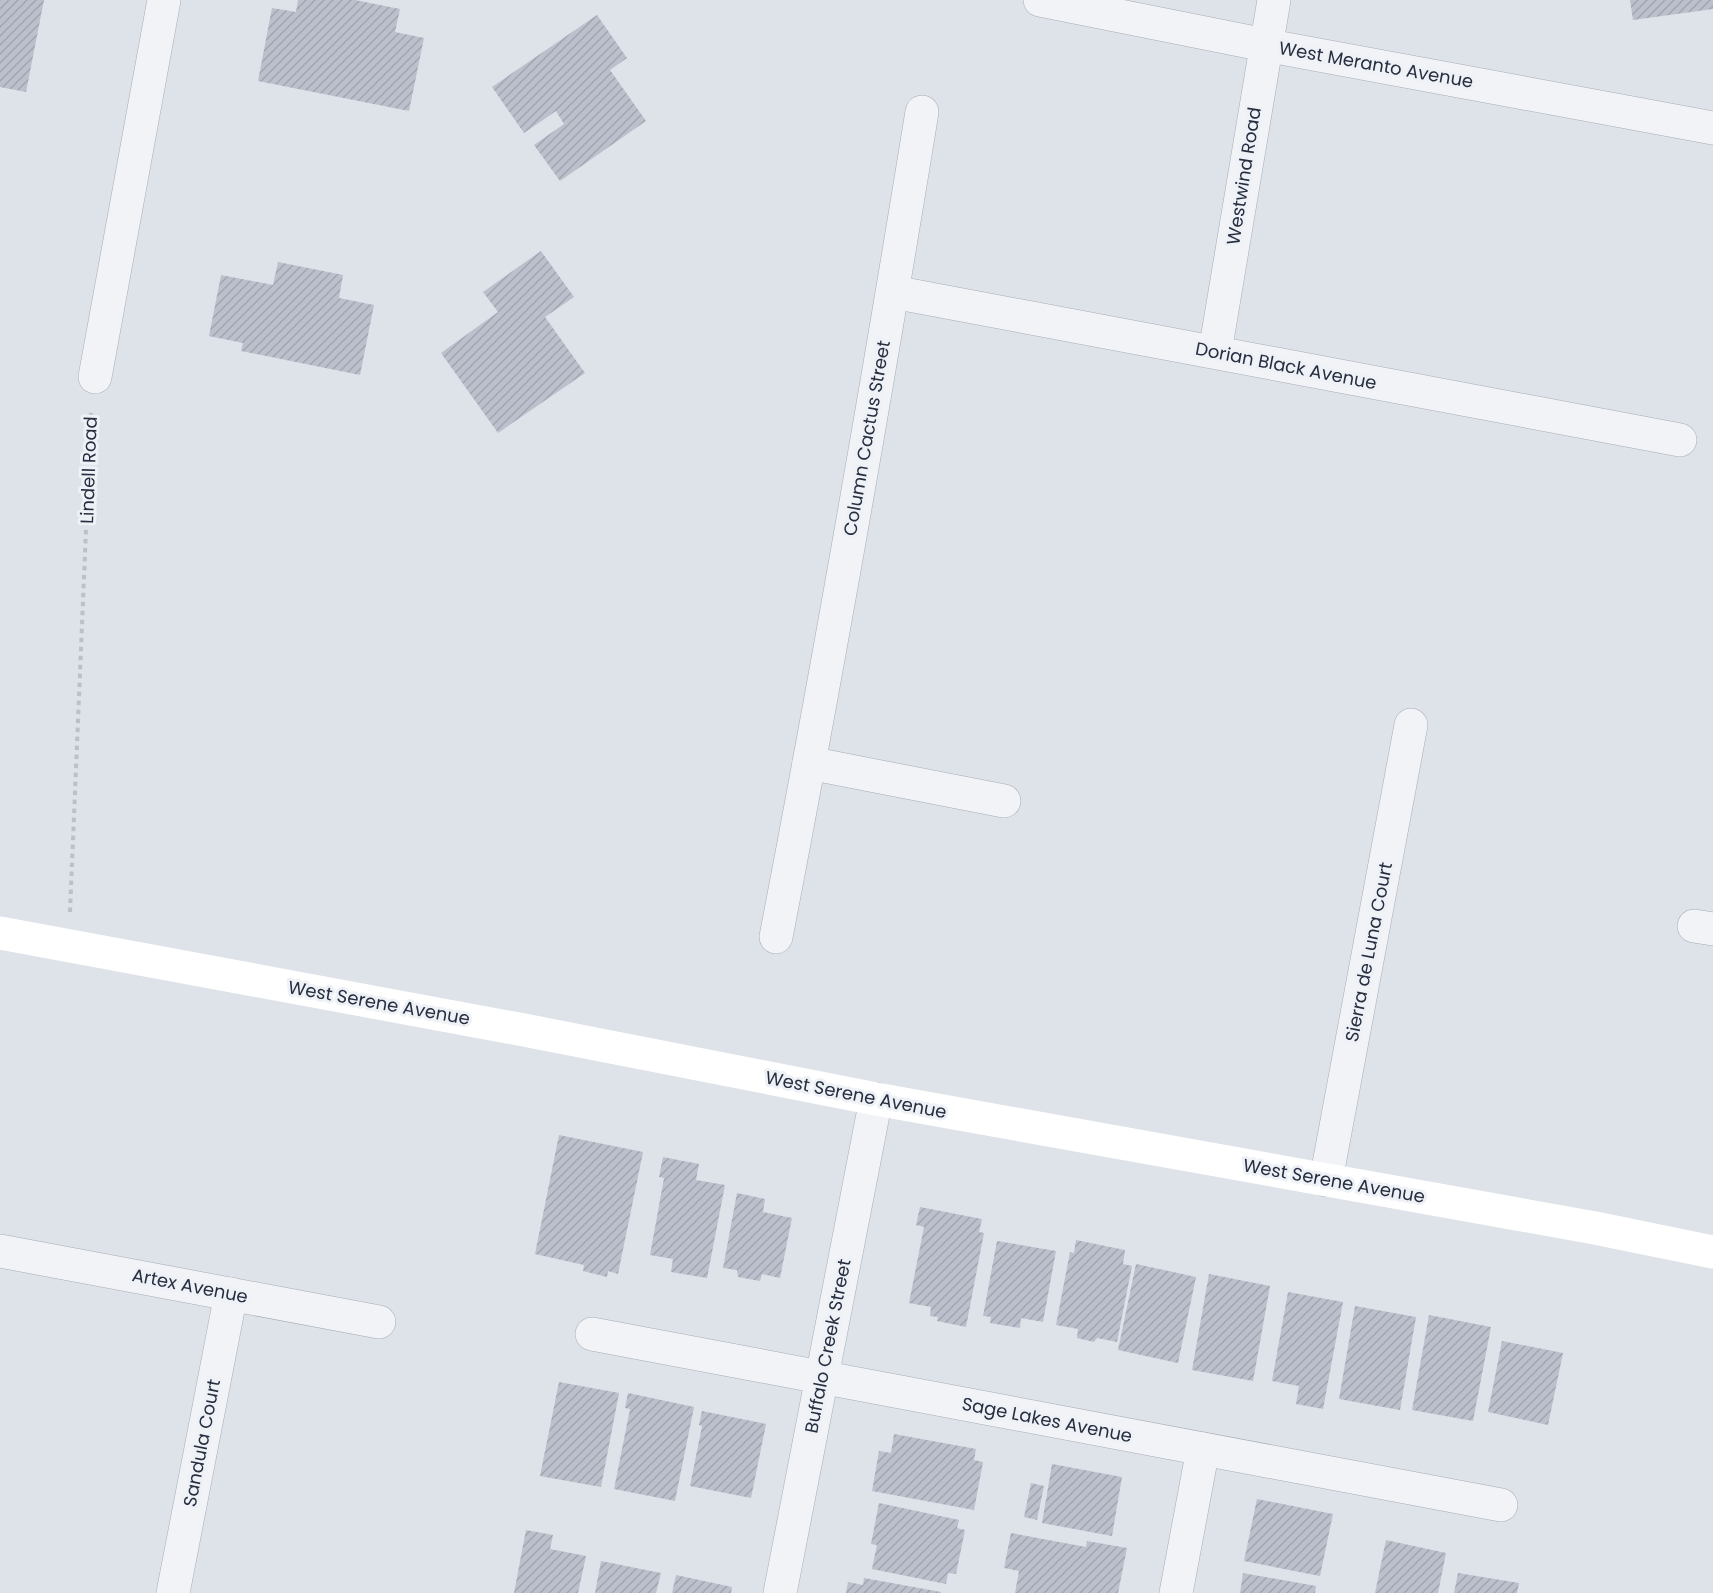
<svg xmlns="http://www.w3.org/2000/svg" width="1713" height="1593" viewBox="0 0 1713 1593" font-family="Poppins,sans-serif">
  <style>
    .building { fill: url(#building-hatch) }
    .lines { fill: none; stroke-linecap: round; stroke-linejoin: round }
    .street-casing { stroke: #a7acb6; stroke-width: 34 }
    .path { stroke: #bcc0c7; stroke-width: 4; stroke-dasharray: 4.5 4.5; stroke-linecap: butt }
    .street { stroke: #f1f3f7; stroke-width: 33 }
    .secondary { stroke: #fff; stroke-width: 33 }
    .labels { text-anchor: middle; stroke-width: 6; stroke-linejoin: round; paint-order: stroke }
    .street-label { font-size: 18px; fill: #262e40; stroke: #eef1f6 }
  </style>
  <defs>
    <pattern id="building-hatch" width="6" height="6" patternUnits="userSpaceOnUse" patternTransform="scale(1.5)"><rect width="6" height="6" fill="#bbc0cc"/><path d="M-1 1l2-2M0 6l6-6M5 7l2-2" fill="none" stroke="#a1a5b0"/></pattern>
  </defs>
  <rect width="100%" height="100%" fill="#dee2e9"/>
  <g class="building">
    <path d="M 0,0 L 44,0 L 26,92 L 0,87 Z"/>
    <path d="M 298,0 L 355,0 L 400,9 L 395,32 L 424,38 L 409,111 L 258,81 L 272,8 L 296,12 Z"/>
    <path d="M 1630,0 L 1713,0 L 1713,9 L 1633,20 Z"/>
    <path d="M 597,15 L 627,58 L 610,70 L 646,121 L 560,181 L 534,145 L 564,124 L 556,111 L 524,133 L 492,87 Z"/>
    <path d="M 541,251 L 574,297 L 545,317 L 585,373 L 498,433 L 441,353 L 498,312 L 483,292 Z"/>
    <path d="M 278,262 L 343,275 L 339,298 L 374,305 L 360,375 L 241,351 L 243,343 L 209,336 L 221,275 L 273,285 Z"/>
    <path d="M 559,1135 L 643,1152 L 618,1274 L 608,1271 L 607,1277 L 583,1271 L 584,1265 L 535,1254 Z"/>
    <path d="M 663,1157 L 699,1164 L 696,1180 L 725,1185 L 707,1278 L 671,1272 L 673,1259 L 650,1255 L 664,1178 L 659,1177 Z"/>
    <path d="M 737,1193 L 765,1199 L 763,1212 L 792,1218 L 780,1278 L 762,1274 L 760,1281 L 738,1277 L 737,1270 L 723,1268 Z"/>
    <path d="M 920,1207 L 982,1219 L 979,1232 L 984,1233 L 966,1327 L 937,1321 L 938,1317 L 930,1316 L 931,1307 L 909,1303 L 924,1227 L 916,1225 Z"/>
    <path d="M 1076,1240 L 1125,1250 L 1123,1264 L 1132,1266 L 1117,1342 L 1097,1338 L 1094,1342 L 1077,1338 L 1078,1329 L 1056,1325 L 1070,1252 L 1074,1253 Z"/>
    <path d="M 997,1241 L 1056,1251 L 1043,1322 L 1021,1318 L 1020,1328 L 990,1323 L 991,1317 L 983,1316 Z"/>
    <path d="M 1136,1264 L 1196,1277 L 1178,1363 L 1118,1350 Z"/>
    <path d="M 1209,1274 L 1270,1286 L 1253,1381 L 1192,1370 Z"/>
    <path d="M 1288,1292 L 1343,1302 L 1323,1409 L 1296,1404 L 1299,1386 L 1272,1381 Z"/>
    <path d="M 1355,1306 L 1416,1317 L 1400,1410 L 1339,1399 Z"/>
    <path d="M 1429,1315 L 1491,1327 L 1473,1421 L 1412,1410 Z"/>
    <path d="M 1502,1341 L 1563,1353 L 1548,1425 L 1488,1412 Z"/>
    <path d="M 559,1382 L 619,1393 L 601,1487 L 540,1476 Z"/>
    <path d="M 628,1393 L 694,1407 L 675,1501 L 614,1489 L 630,1409 L 625,1408 Z"/>
    <path d="M 702,1411 L 766,1424 L 751,1498 L 690,1486 L 702,1426 L 699,1425 Z"/>
    <path d="M 894,1434 L 976,1449 L 974,1460 L 983,1462 L 974,1510 L 872,1491 L 879,1451 L 891,1453 Z"/>
    <path d="M 1052,1464 L 1122,1477 L 1112,1536 L 1042,1523 Z"/>
    <path d="M 1031,1483 L 1044,1486 L 1037,1520 L 1024,1517 Z"/>
    <path d="M 1257,1499 L 1333,1514 L 1320,1576 L 1244,1561 Z"/>
    <path d="M 879,1503 L 959,1520 L 957,1528 L 965,1530 L 956,1574 L 948,1573 L 946,1584 L 872,1569 L 877,1545 L 871,1544 Z"/>
    <path d="M 526,1530 L 553,1535 L 550,1549 L 586,1556 L 578,1593 L 514,1593 Z"/>
    <path d="M 1011,1533 L 1086,1547 L 1087,1541 L 1127,1548 L 1118,1593 L 1015,1593 L 1019,1571 L 1004,1568 Z"/>
    <path d="M 1386,1540 L 1446,1553 L 1438,1593 L 1375,1593 Z"/>
    <path d="M 601,1561 L 661,1573 L 656,1593 L 595,1593 Z"/>
    <path d="M 1243,1573 L 1316,1586 L 1315,1593 L 1240,1593 Z"/>
    <path d="M 1458,1573 L 1519,1583 L 1517,1593 L 1454,1593 Z"/>
    <path d="M 676,1575 L 732,1587 L 731,1593 L 672,1593 Z"/>
    <path d="M 864,1578 L 941,1592 L 941,1593 L 846,1593 L 848,1582 L 863,1585 Z"/>
  </g>
  <g class="lines">
    <g class="street-casing">
      <g id="street">
        <path d="M 1040,0 L 1265,45 L 1713,128"/>
        <path d="M 893,292 L 1680,440"/>
        <path d="M 1215,352 L 1274,0"/>
        <path d="M 95,377 L 164,0"/>
        <path d="M 809,763 L 1004,801"/>
        <path d="M 1694,926 L 1713,929"/>
        <path d="M 776,937 C 829,663 877,388 922,112"/>
        <path d="M 1326,1180 L 1411,725"/>
        <path d="M 0,1251 L 379,1322"/>
        <path d="M 592,1334 L 1501,1505"/>
        <path d="M 173,1593 L 231,1294"/>
        <path d="M 780,1593 L 876,1099"/>
        <path d="M 1176,1593 L 1203,1449"/>
      </g>
    </g>
    <path class="path" d="M 70,912 L 91,410"/>
    <use href="#street" class="street"/>
    <path class="secondary" d="M 0,933 L 524,1030 L 876,1099 L 1595,1228 L 1713,1252"/>
  </g>
  <g class="labels">
    <g class="street-label">
      <text transform="translate(1376 65) rotate(10)" y="6">West Meranto Avenue</text>
      <text transform="translate(1244 176) rotate(-81)" y="6">Westwind Road</text>
      <text transform="translate(1286 366) rotate(11)" y="6">Dorian Black Avenue</text>
      <text transform="translate(867 438) rotate(-80)" y="6">Column Cactus Street</text>
      <text transform="translate(89 470) rotate(-88)" y="6">Lindell Road</text>
      <text transform="translate(1369 952) rotate(-79)" y="6">Sierra de Luna Court</text>
      <text transform="translate(379 1003) rotate(10)" y="6">West Serene Avenue</text>
      <text transform="translate(856 1095) rotate(11)" y="6">West Serene Avenue</text>
      <text transform="translate(1334 1181) rotate(10)" y="6">West Serene Avenue</text>
      <text transform="translate(190 1286) rotate(11)" y="6">Artex Avenue</text>
      <text transform="translate(828 1346) rotate(-79)" y="6">Buffalo Creek Street</text>
      <text transform="translate(1047 1420) rotate(11)" y="6">Sage Lakes Avenue</text>
      <text transform="translate(202 1443) rotate(-79)" y="6">Sandula Court</text>
    </g>
  </g>
</svg>
